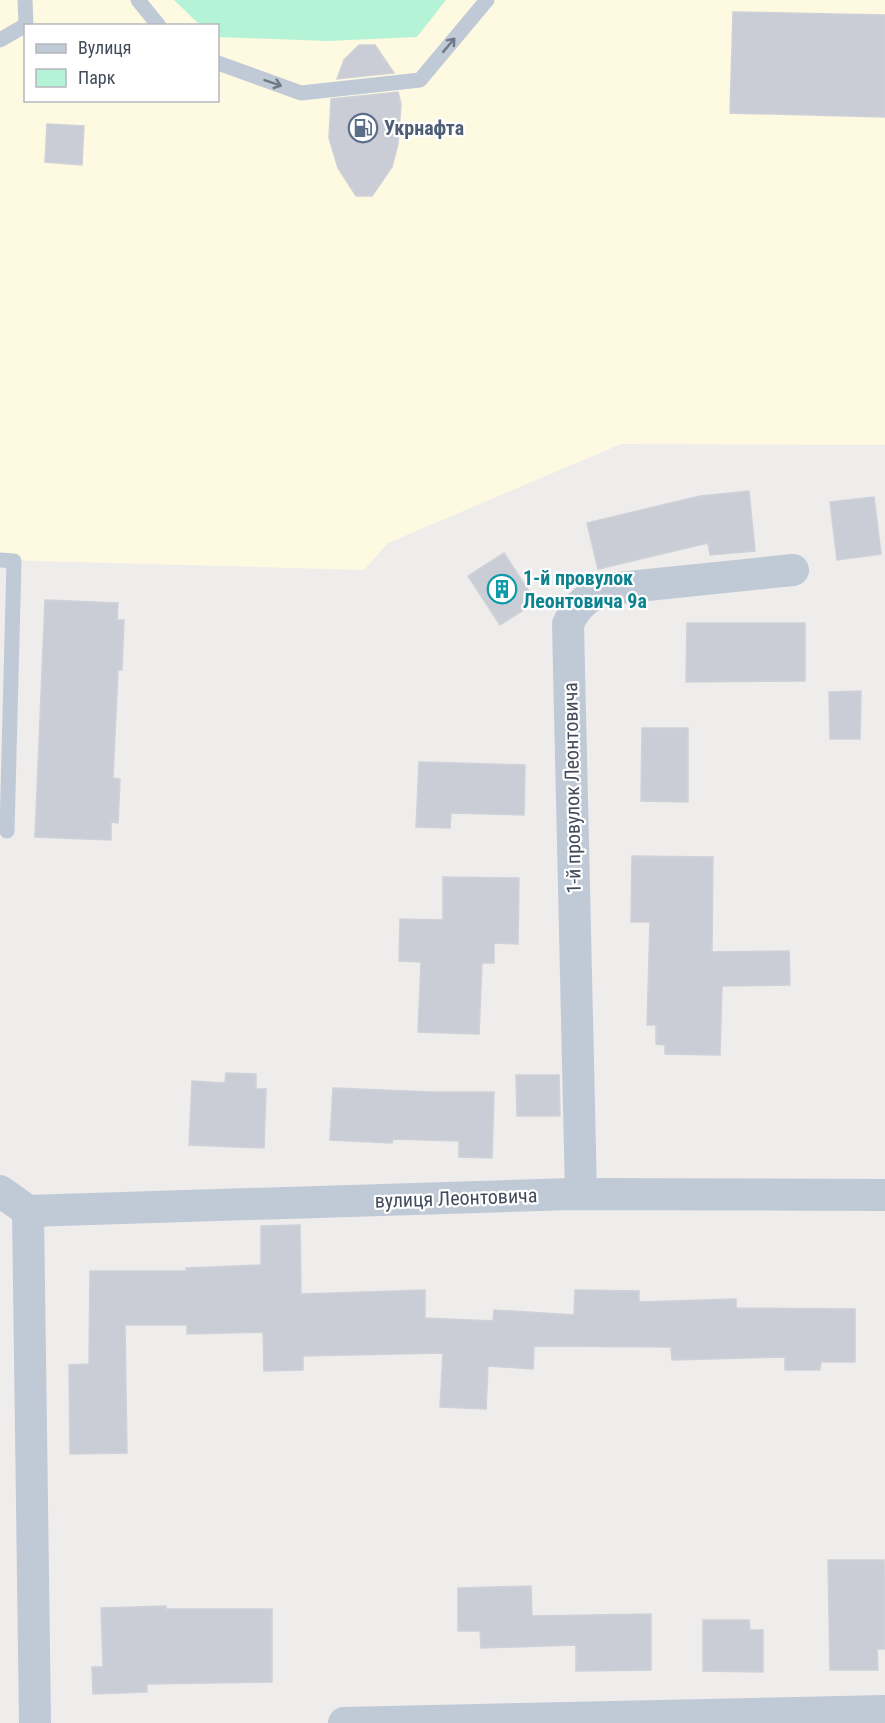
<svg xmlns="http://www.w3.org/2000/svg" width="885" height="1723" viewBox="0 0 885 1723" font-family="'Roboto Condensed',sans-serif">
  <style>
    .commercial { fill: #fef9e1; fill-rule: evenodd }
    .green { fill: #b4f3d5 }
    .building { fill: #cacdd5; stroke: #cfd1d9; stroke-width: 1.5 }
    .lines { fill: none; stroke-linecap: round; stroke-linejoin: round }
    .lane { stroke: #c0c9d6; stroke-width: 15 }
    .street { stroke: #c0c9d6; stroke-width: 32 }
    .oneway { stroke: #6f7887 }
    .labels { text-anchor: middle; stroke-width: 4.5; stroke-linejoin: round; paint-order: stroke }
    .service-label { font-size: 20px; font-weight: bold; fill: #4e5e75; stroke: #fff; text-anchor: start }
    .culture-label { font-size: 20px; font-weight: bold; fill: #0d838f; stroke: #fff; text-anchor: start }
    .street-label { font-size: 20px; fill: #434c5c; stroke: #fff }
  </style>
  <rect width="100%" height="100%" fill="#efecec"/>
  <path class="commercial" d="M 0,0 L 885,0 L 885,445 L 621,444 L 388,543 L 364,570 L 0,560 ZM 26,26 L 218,26 L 218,100 L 26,100 Z"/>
  <path class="green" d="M 174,0 L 446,0 L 417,37 L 327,41 L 218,37 L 218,26 L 200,25 Z"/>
  <g class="building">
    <path d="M 733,12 L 885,15 L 885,117 L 730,113 Z"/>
    <path d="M 359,45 L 375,45 L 394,73 L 337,79 L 344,60 Z"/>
    <path d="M 398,92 L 401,104 L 398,144 L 392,167 L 372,196 L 356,196 L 338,168 L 329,138 L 331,99 Z"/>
    <path d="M 47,124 L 84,126 L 82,165 L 45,162 Z"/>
    <path d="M 749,491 L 755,551 L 710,555 L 708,543 L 598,569 L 587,523 L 700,496 Z"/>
    <path d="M 874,497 L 881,554 L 837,560 L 830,502 Z"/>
    <path d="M 504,553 L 536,602 L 500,625 L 468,576 Z"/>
    <path d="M 45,600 L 118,603 L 117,620 L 124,620 L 122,670 L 118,670 L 113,778 L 120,779 L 118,823 L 111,822 L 111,840 L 35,837 Z"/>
    <path d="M 687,623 L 805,623 L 805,681 L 686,682 Z"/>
    <path d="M 861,691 L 860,739 L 830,739 L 829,692 Z"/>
    <path d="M 642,728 L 688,728 L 688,802 L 641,801 Z"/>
    <path d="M 419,762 L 525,765 L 524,815 L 451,813 L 450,828 L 416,827 Z"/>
    <path d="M 632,856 L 713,857 L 712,952 L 789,951 L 790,985 L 722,986 L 720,1055 L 665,1054 L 665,1045 L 656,1044 L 656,1025 L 647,1025 L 650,922 L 631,922 Z"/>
    <path d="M 443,877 L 519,878 L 518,944 L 494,943 L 494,963 L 482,963 L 479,1034 L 418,1032 L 421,962 L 399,961 L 400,919 L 443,920 Z"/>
    <path d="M 226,1073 L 256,1074 L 256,1089 L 266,1089 L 264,1148 L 189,1145 L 192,1081 L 225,1083 Z"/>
    <path d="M 516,1075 L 559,1075 L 560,1116 L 517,1116 Z"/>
    <path d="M 333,1088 L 432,1092 L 494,1092 L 492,1158 L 459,1157 L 459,1141 L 393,1139 L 392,1143 L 330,1140 Z"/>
    <path d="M 300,1225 L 301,1294 L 425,1290 L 425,1318 L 493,1321 L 494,1310 L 574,1315 L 575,1290 L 639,1291 L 639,1302 L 736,1299 L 736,1308 L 855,1309 L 855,1362 L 821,1362 L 820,1370 L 785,1370 L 785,1357 L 672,1360 L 671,1347 L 534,1346 L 533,1369 L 488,1366 L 486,1409 L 440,1407 L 443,1353 L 303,1356 L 303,1370 L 264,1371 L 263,1332 L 187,1334 L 187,1325 L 125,1325 L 127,1453 L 70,1454 L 69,1365 L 89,1364 L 90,1271 L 186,1271 L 186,1268 L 261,1265 L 261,1226 Z"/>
    <path d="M 828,1560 L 884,1560 L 885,1649 L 877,1649 L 878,1670 L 830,1670 Z"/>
    <path d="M 531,1586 L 532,1616 L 651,1614 L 651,1670 L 576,1671 L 576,1645 L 481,1648 L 480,1631 L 458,1631 L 458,1588 Z"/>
    <path d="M 166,1606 L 166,1609 L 272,1609 L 272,1682 L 147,1684 L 147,1692 L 93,1694 L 92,1667 L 103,1667 L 101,1608 Z"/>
    <path d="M 703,1620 L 749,1620 L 750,1630 L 763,1630 L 763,1672 L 703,1671 Z"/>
  </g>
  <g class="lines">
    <g class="lane">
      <path d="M 138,0 L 159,26"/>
      <path d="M 0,40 L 26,25 L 25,0"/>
      <path d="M 218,63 L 301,93 L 420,80 L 487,0"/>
      <path d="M 0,560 L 14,561 L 7,831"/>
    </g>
    <g class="street">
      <path d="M 0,1191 L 28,1211 L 35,1723"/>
      <path d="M 581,1194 L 568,624 C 577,604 589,595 609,589 L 793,570"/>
      <path d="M 28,1211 L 571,1194 L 885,1195"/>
      <path d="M 344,1723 L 885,1711"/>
    </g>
  </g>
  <defs><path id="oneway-shaft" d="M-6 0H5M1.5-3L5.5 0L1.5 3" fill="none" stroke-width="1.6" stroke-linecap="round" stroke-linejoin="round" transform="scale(1.5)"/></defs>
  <g class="oneway">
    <use href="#oneway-shaft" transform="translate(449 45) rotate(-50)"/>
    <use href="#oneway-shaft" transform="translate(273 83) rotate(19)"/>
  </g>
  <defs>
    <g id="fuel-ring" transform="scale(1.5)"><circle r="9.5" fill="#fff" stroke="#5c6f8a" stroke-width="1.5"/><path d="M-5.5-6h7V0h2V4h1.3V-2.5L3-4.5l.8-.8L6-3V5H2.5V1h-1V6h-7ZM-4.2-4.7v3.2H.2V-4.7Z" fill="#5c6f8a"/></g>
    <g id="building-ring" transform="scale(1.5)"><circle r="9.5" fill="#fff" stroke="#0f9aa8" stroke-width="1.5"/><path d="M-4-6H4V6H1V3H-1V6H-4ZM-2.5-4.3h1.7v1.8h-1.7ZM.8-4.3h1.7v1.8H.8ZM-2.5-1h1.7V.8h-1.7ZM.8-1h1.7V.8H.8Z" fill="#0f9aa8"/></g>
  </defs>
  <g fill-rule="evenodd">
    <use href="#fuel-ring" x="363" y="128"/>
    <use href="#building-ring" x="502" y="589"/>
  </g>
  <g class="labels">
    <g class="service-label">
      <text x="384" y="135">Укрнафта</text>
    </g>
    <g class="culture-label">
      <text x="523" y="585">1-й провулок<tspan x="523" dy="23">Леонтовича 9а</tspan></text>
    </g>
    <g class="street-label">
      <text transform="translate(572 788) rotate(-91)" y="7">1-й провулок Леонтовича</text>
      <text transform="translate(456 1198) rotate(-2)" y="7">вулиця Леонтовича</text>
    </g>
  </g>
  <rect x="24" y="24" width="195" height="78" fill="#ffffff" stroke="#b4b7be" stroke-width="1.5"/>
  <rect x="36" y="44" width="30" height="9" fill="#c0c9d6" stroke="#b4b7be" stroke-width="1.5"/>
  <text x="78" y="54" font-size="18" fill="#434c5c">Вулиця</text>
  <rect x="36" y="69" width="30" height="18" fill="#b4f3d5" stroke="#b4b7be" stroke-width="1.5"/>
  <text x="78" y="84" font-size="18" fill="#434c5c">Парк</text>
</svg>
